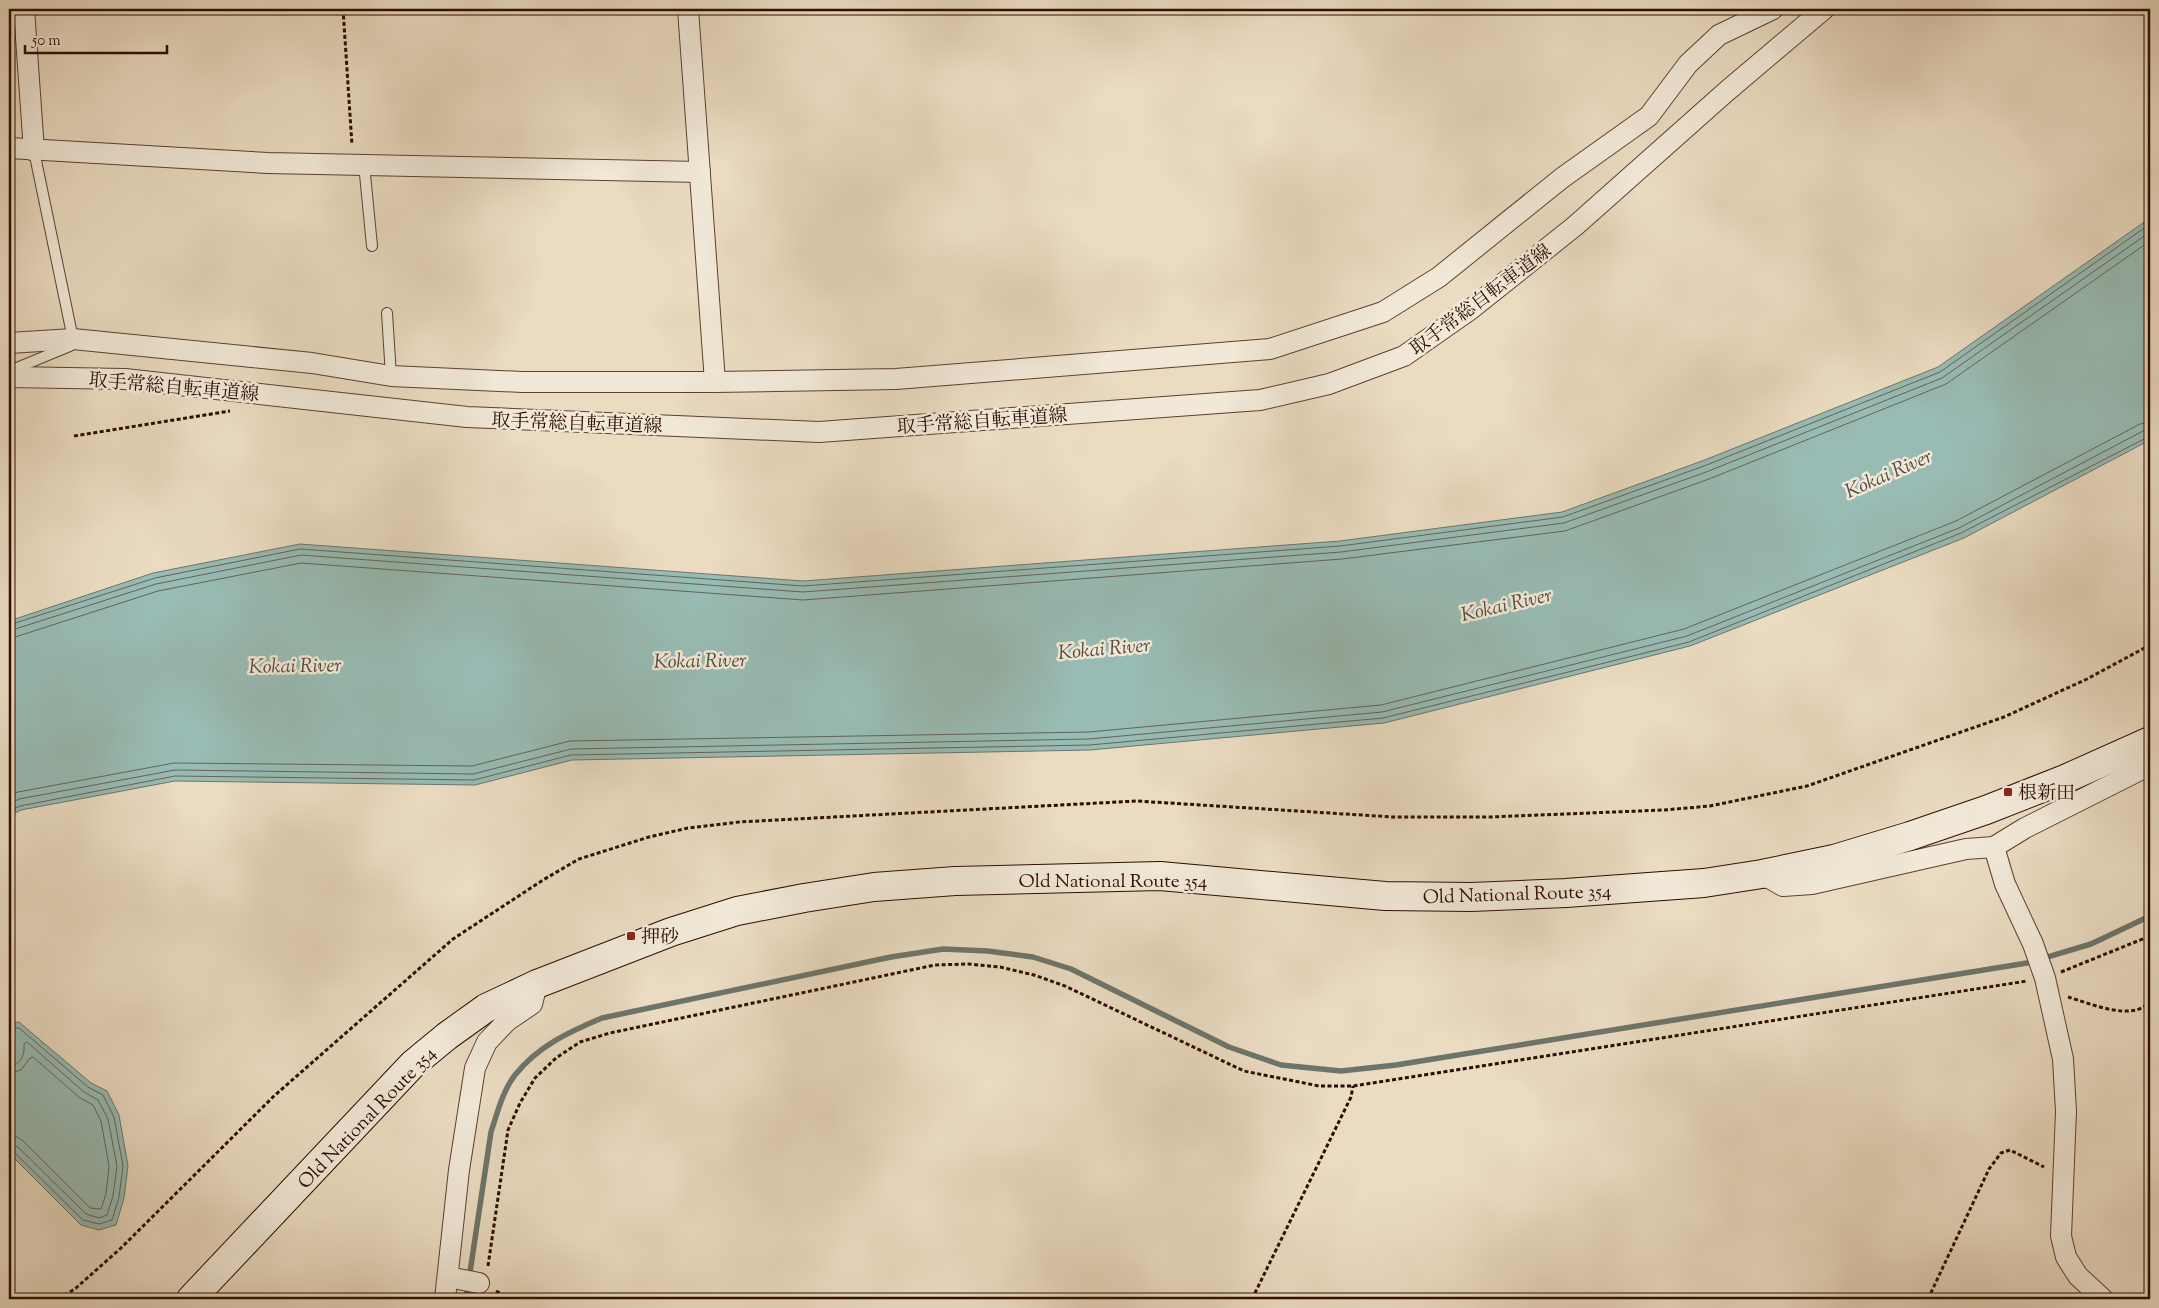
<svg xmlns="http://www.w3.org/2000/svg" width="2159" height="1308" viewBox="0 0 2159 1308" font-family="'Sorts Mill Goudy','Noto Serif JP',serif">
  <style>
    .water { fill: #98bbb3; stroke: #6d756b }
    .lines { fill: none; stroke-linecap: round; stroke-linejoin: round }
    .shore { stroke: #62645a; stroke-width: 1 }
    .stream { stroke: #6d756b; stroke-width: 5.5 }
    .lane-casing { stroke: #5c4030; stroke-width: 12 }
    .street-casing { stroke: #5c4030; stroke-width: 22 }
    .secondary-casing { stroke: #2d0d00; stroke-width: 30 }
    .path { stroke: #2d0d00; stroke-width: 3; stroke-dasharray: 4 2.5; stroke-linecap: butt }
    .lane { stroke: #f1e8d7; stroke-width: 10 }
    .street { stroke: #f1e8d7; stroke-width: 20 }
    .secondary { stroke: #f1e8d7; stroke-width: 28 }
    .poi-dot { fill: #8f2418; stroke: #f1e8d7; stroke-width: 2 }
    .labels { text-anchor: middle; stroke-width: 5; stroke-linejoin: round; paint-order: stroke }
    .street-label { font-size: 19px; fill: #2d0d00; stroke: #f1e8d7 }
    .poi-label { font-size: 19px; fill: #2d0d00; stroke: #f1e8d7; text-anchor: start }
    .water-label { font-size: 20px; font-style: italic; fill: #524a3f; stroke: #f1e8d7 }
  </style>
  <rect width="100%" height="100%" fill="#eadbc1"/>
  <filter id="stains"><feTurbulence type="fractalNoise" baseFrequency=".004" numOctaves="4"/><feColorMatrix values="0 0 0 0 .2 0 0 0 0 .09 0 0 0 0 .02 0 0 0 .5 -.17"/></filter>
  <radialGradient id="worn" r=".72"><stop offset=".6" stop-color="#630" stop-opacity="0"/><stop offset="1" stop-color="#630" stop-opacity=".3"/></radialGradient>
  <g class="water">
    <path d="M 2150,218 L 2150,440 L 1964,538 L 1690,646 L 1384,723 L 1090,750 L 572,760 L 475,785 L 175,781 L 21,810 L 9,816 L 9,621 L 153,573 L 300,544 L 803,581 L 1340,541 L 1562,512 L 1702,461 L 1938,367 Z"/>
    <path d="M 19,1022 L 91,1083 L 107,1091 L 119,1115 L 128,1166 L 124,1198 L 116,1225 L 99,1230 L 81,1225 L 9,1153 L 9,1061 L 13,1049 L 9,1042 L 9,1023 Z"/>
  </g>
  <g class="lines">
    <g class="shore">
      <path d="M 9,625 L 155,578 L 300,549 L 803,586 L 1340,546 L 1563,517 L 1704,466 L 1940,372 L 2150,224"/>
      <path d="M 9,631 L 156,584 L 301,555 L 803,592 L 1341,552 L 1564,523 L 1706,472 L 1942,378 L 2150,232"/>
      <path d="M 9,639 L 158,591 L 301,563 L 803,600 L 1342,559 L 1565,531 L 1709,479 L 1946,384 L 2150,241"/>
      <path d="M 9,796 L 18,792 L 174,763 L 472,766 L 570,741 L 1089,732 L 1381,705 L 1684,629 L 1956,521 L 2140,424 L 2150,422"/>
      <path d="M 9,804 L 19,799 L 175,770 L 473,774 L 571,749 L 1089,739 L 1382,712 L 1687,636 L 1959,528 L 2143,431 L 2150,430"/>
      <path d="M 9,811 L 20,806 L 175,776 L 474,780 L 571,755 L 1090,745 L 1383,718 L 1689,642 L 1961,533 L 2150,436"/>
      <path d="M 9,1028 L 19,1028 L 88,1087 L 103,1095 L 114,1117 L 123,1166 L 119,1197 L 112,1220 L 99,1224 L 83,1220 L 14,1152 L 9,1150"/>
      <path d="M 9,1066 C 21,1065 25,1055 24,1044 L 27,1042 L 84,1092 L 98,1100 L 108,1119 L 117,1166 L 113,1196 L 107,1215 L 99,1218 L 86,1214 L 18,1147 L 9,1144"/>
      <path d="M 9,1073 L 21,1070 L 30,1058 L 33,1057 L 80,1098 L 93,1105 L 101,1121 L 109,1166 L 106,1194 L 101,1209 L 90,1208 L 23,1141 L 17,1137 L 9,1136"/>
    </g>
    <path class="stream" d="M 466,1299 L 491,1132 C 497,1114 503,1090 515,1075 C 538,1046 569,1032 602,1018 L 891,957 L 943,949 L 988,951 L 1033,957 L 1071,969 L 1229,1047 L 1281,1065 L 1341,1071 L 1396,1065 L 2027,963 L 2091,944 L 2150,916"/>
    <g class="lane-casing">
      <g id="lane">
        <path d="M 364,164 L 372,246"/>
        <path d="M 387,313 L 391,376"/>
        <path d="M 10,374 L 19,367 L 70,346 L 73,339 L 34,151"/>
      </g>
    </g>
    <g class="street-casing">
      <g id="street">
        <path d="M 24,9 L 34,151"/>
        <path d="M 688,9 L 715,382"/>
        <path d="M 9,148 L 268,163 L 700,172"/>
        <path d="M 9,343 L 73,339 L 312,363 L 391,376 L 522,382 L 715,382 L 896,379 L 1270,349 L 1383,312 L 1439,277 L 1562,178 L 1649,116 L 1688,64 L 1719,35 L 1773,9"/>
        <path d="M 9,377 L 125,379 L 467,417 L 819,432 L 1260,400 L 1329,384 L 1404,356 L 1471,309 L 1575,226 L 1727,91 L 1824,9"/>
        <path d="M 1762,874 L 1783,886 L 1812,884 L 1966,849 L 1994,847"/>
        <path d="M 448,1277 L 479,1283"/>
        <path d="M 445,1299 L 459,1170 L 475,1068 L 487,1042 L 507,1021 L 532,1004 L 537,984"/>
        <path d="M 2103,1299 L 2078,1276 L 2066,1257 L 2061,1236 L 2066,1111 L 2063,1059 L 2045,978 L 2033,944 L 2005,884 L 1994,847 L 2025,828 L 2150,765"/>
      </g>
    </g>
    <g class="secondary-casing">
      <path id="secondary" d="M 191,1299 L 413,1064 L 447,1036 L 486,1008 L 537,984 L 671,932 L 737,911 L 804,898 L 874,887 L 955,881 L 1160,876 L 1385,896 L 1471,897 L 1566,893 L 1704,883 L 1762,874 L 1834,859 L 1910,836 L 1986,810 L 2065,779 L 2150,741"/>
    </g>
    <g class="path">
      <path d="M 343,9 L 352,145"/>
      <path d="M 74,436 L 230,411"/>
      <path d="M 2061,972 L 2150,936"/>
      <path d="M 2068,997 C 2089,1003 2134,1023 2150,1001"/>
      <path d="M 488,1266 L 508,1130 L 520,1103 L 535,1078 L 556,1058 L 580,1042 L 610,1033 L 935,965 L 968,964 L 1000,967 L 1034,975 L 1065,986 L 1244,1071 L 1319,1086 L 1353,1086 L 2027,981"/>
      <path d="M 496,1291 L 512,1299"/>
      <path d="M 59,1299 L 76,1288 L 121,1248 L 274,1096 L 453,939 L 543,880 L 579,859 L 649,837 L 688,828 L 739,822 L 1137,801 L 1393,817 L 1490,817 L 1664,810 L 1710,806 L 1807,786 L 2004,717 L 2087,679 L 2150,645"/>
      <path d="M 1252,1299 L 1351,1097 L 1353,1086"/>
      <path d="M 1928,1299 L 1989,1169 L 2001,1153 L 2010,1150 L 2044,1167"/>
    </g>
    <use href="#lane" class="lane"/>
    <use href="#street" class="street"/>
    <use href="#secondary" class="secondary"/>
  </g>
  <g class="poi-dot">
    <rect x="2003" y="787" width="10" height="10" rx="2.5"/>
    <rect x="626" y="931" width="10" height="10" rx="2.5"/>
  </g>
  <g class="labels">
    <g class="street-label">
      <text transform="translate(1480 299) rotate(-37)" y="7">取手常総自転車道線</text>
      <text transform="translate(174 386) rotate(5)" y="7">取手常総自転車道線</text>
      <text transform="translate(982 420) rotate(-4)" y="7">取手常総自転車道線</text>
      <text transform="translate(577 422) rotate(2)" y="7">取手常総自転車道線</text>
      <text x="1113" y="887">Old National Route 354</text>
      <text transform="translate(1517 893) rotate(-2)" y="7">Old National Route 354</text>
      <text transform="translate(366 1117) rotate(-46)" y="7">Old National Route 354</text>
    </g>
    <g class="poi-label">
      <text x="2018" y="799">根新田</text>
      <text x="641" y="943">押砂</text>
    </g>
    <g class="water-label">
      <text transform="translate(1888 473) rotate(-24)" y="7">Kokai River</text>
      <text transform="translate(1506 604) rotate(-13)" y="7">Kokai River</text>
      <text transform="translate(1104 648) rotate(-5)" y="7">Kokai River</text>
      <text transform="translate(700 660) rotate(-1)" y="7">Kokai River</text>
      <text transform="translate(295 665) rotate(-1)" y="7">Kokai River</text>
    </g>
  </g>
  <rect width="2159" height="1308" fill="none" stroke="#eadbc1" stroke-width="30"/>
  <rect x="10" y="10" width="2139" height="1288" fill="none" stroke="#2d0d00" stroke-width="2.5"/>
  <rect x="15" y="15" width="2129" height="1278" fill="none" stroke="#2d0d00"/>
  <path d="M25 45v8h142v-8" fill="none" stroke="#2d0d00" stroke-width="2.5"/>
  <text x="32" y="45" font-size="15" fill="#2d0d00" stroke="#f1e8d7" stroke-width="4" paint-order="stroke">50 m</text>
  <rect width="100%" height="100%" filter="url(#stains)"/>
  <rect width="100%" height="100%" fill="url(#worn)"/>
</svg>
